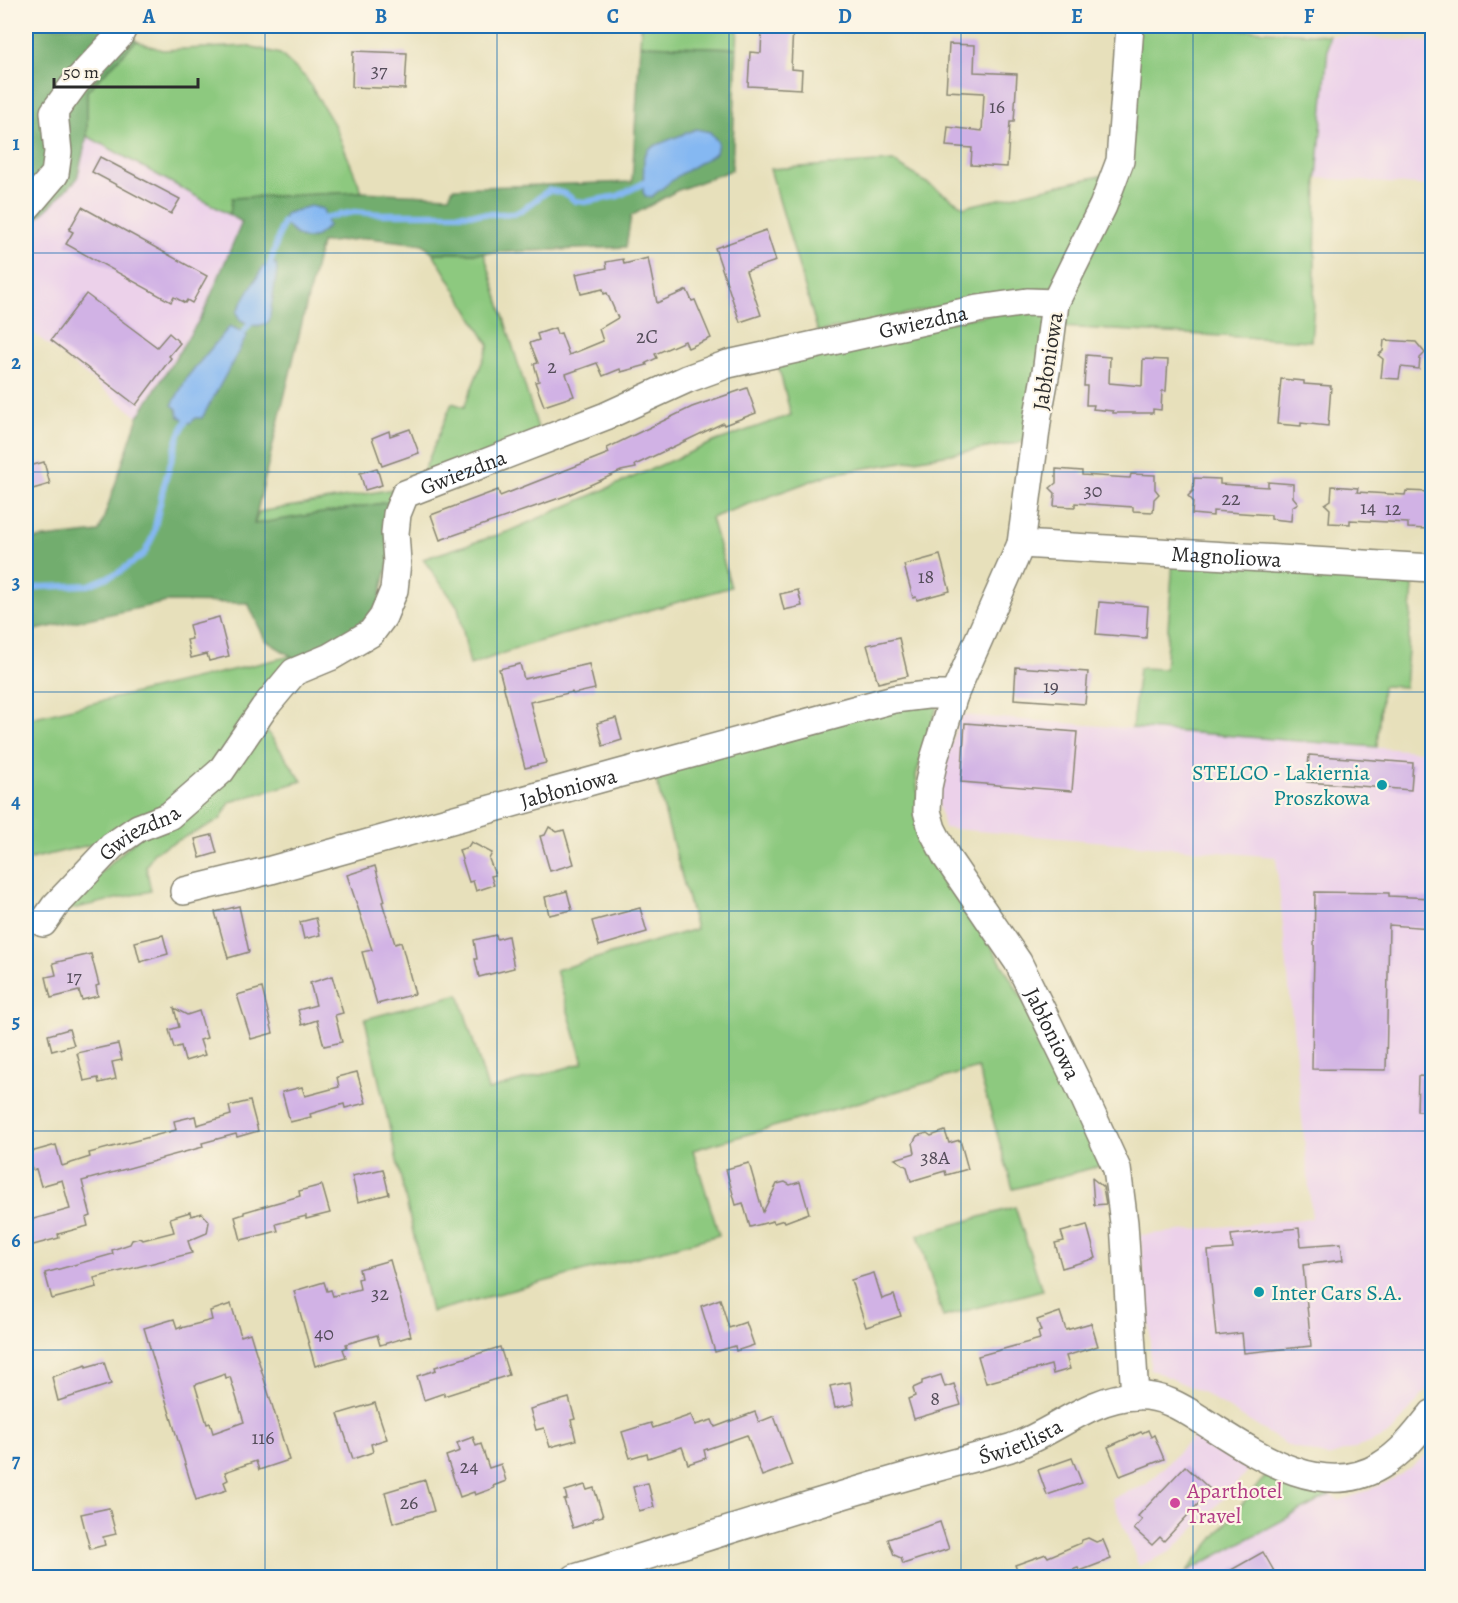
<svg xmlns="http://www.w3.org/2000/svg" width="1458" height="1603" viewBox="0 0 1458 1603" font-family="Alegreya,serif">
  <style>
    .built { fill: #ecd1ea }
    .green { fill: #8dc97f; stroke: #5c7a55; stroke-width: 1.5 }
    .forest { fill: #72ad6e; stroke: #4e6c4c; stroke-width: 1.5 }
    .water { fill: #85b8f2; stroke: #58728e; stroke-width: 1.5 }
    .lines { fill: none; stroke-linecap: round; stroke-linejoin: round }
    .stream { stroke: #85b8f2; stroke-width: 6 }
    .building { fill: #d1b2e5; fill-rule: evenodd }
    .minor-casing { stroke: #898673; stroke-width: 30 }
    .minor { stroke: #fff; stroke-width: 27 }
    .grid { fill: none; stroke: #1f6fb2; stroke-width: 1.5; stroke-opacity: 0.55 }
    .culture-dot { fill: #0f9aa8; stroke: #fcf5e5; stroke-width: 2 }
    .hotel-dot { fill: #d1479c; stroke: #fcf5e5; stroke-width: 2 }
    .labels { text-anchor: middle; stroke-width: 4.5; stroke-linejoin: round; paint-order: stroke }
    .number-label { font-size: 20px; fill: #544d5a }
    .street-label { font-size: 22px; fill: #2b2b2b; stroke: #fcf5e5 }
    .culture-label { font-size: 22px; fill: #0d838f; stroke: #fcf5e5; text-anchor: end }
    .hotel-label { font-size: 22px; fill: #b23c85; stroke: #fcf5e5; text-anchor: start }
    .neatline { fill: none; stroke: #1f6fb2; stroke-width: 2 }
    .grid-label { font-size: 20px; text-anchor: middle; font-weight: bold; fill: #1f6fb2 }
  </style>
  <rect width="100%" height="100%" fill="#fcf5e5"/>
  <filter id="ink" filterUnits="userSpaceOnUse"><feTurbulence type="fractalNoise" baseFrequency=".0167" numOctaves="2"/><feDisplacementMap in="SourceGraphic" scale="12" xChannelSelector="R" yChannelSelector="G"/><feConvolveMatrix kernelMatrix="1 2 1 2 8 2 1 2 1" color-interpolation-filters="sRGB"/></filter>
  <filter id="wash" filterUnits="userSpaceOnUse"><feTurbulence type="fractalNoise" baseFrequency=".008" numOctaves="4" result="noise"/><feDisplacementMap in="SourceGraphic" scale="24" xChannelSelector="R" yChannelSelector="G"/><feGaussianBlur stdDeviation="1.35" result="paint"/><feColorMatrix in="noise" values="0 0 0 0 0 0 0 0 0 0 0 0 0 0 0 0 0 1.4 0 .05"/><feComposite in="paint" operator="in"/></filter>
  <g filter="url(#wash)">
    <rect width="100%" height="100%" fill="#e7e0bb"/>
    <g class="built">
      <path d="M 1329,35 L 1432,42 L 1432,186 L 1317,178 Z"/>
      <path d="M 87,136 L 242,221 L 203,314 L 138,417 L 26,327 L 26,230 L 77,179 Z"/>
      <path d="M 961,715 L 1432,752 L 1432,1384 L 1391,1433 L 1367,1444 L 1328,1457 L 1289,1446 L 1202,1392 L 1150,1369 L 1150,1331 L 1140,1235 L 1312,1218 L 1276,857 L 944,828 L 936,790 Z"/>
      <path d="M 1199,1431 L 1249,1462 L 1249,1468 L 1229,1493 L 1172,1551 L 1139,1566 L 1112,1498 L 1147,1484 Z"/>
      <path d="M 1432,1451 L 1432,1577 L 1176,1578 L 1330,1495 L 1340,1501 L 1393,1480 Z"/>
    </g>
    <g class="green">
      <path d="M 641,26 L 738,26 L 737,48 L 640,45 Z"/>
      <path d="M 1138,26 L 1188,26 L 1329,35 L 1317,178 L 1314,304 L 1311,341 L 1062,327 L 1073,283 L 1131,168 Z"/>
      <path d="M 136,41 L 162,50 L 249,46 L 280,54 L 306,78 L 335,126 L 362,192 L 233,198 L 230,215 L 87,136 L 87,91 Z"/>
      <path d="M 893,161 L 964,207 L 1112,173 L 1056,287 L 991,296 L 818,332 L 770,169 Z"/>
      <path d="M 433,253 L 484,253 L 540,435 L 420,480 L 452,403 L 464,407 L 489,345 Z"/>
      <path d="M 1055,303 L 1034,440 L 830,474 L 711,518 L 731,587 L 527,645 L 470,665 L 458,607 L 423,559 L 507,532 L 716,441 L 791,415 L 775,353 Z"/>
      <path d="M 394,489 L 390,502 L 254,525 L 259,512 Z"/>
      <path d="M 1173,560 L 1414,574 L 1405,687 L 1382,686 L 1377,747 L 1132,728 L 1139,668 L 1165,669 Z"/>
      <path d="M 291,656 L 297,662 L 184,800 L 98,843 L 26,860 L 26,719 Z"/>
      <path d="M 938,704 L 916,775 L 922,831 L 1051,1046 L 1107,1164 L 1013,1189 L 978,1068 L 693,1150 L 719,1235 L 431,1312 L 365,1019 L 459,994 L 488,1090 L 583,1063 L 556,970 L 696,929 L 653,769 L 886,708 Z"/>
      <path d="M 261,722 L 302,781 L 230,802 L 220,820 L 154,852 L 146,867 L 151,891 L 59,912 Z"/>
      <path d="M 1015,1207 L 1042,1290 L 943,1317 L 918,1235 Z"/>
      <path d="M 1267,1474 L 1313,1485 L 1330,1495 L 1186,1572 Z"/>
    </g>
    <g class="forest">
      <path d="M 26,26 L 128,26 L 136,41 L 87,91 L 87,136 L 77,179 L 26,230 Z"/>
      <path d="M 640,45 L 737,48 L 732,170 L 676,191 L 631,216 L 626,247 L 484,253 L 433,253 L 423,244 L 368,238 L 321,243 L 254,524 L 390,502 L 390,557 L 376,613 L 349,641 L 297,662 L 291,656 L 265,640 L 248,603 L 167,602 L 26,632 L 26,540 L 99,532 L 138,417 L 203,314 L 242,222 L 230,215 L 232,198 L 362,192 L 449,196 L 453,188 L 632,182 Z"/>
    </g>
    <g class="water">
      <path d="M 696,129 L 710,132 L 718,142 L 716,153 L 679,175 L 651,197 L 646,197 L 643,192 L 644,156 L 649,148 Z"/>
      <path d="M 310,206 L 323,209 L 328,226 C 310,247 299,240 283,222 L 285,214 Z"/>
      <path d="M 276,263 L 277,271 L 269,322 C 257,328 250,326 239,319 L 237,311 L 263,267 Z"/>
      <path d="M 230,326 L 243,332 L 247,336 L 202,418 L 196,418 L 190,423 L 178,416 L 177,409 L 172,405 L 188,376 Z"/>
    </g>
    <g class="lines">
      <g class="stream">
        <path d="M 318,219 L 354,212 L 383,214 L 514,214 L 524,209 L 549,190 L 566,194 L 575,201 L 585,202 L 618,196 L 650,180"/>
        <path d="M 268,271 L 283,222 L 290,221"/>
        <path d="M 240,337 L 249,325 L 251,317"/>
        <path d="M 26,593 L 39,587 L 89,585 L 118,573 L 144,554 L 153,536 L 164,485 L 179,435 L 190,413"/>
      </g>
    </g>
    <g id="blocks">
      <g class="building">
        <path d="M 762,26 L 793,26 L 791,69 L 802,70 L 801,89 L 748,86 L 750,52 L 761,53 Z"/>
        <path d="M 949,44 L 975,45 L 974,72 L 1017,74 L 1014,122 L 1010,122 L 1007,167 L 971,165 L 972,148 L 946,146 L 948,127 L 982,131 L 984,93 L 946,91 Z"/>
        <path d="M 353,51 L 407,53 L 405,89 L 352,87 Z"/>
        <path d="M 100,157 L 180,199 L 171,214 L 92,172 Z"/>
        <path d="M 82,207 L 207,276 L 192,303 L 187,300 L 185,303 L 174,297 L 171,302 L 66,244 L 73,232 L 69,230 Z"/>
        <path d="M 766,230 L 776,261 L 746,271 L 761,315 L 740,322 L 715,248 Z"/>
        <path d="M 648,258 L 657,303 L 687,290 L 692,301 L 695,300 L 711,338 L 688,348 L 685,341 L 655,354 L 657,358 L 646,363 L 647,365 L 621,372 L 620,369 L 603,376 L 597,363 L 566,374 L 574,396 L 544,406 L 535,382 L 539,381 L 534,364 L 538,363 L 530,343 L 539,340 L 537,334 L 555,328 L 557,334 L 561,333 L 569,355 L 603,341 L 599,329 L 618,318 L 607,293 L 604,294 L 603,289 L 581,294 L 576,274 L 607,268 L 606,262 L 623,259 L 624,264 Z"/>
        <path d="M 86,294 L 157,347 L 169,333 L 180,343 L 169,356 L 171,358 L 136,405 L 51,340 Z"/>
        <path d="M 1384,340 L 1416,342 L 1425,353 L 1420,358 L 1419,369 L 1401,367 L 1399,379 L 1381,378 L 1383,359 L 1378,355 L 1383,351 Z"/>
        <path d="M 1086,355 L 1110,357 L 1109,383 L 1142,386 L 1143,359 L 1168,360 L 1166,391 L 1162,391 L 1161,410 L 1153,409 L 1153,413 L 1113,413 L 1113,411 L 1093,409 L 1094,405 L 1086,405 L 1087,386 L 1084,386 Z"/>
        <path d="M 1281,379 L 1304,381 L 1304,384 L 1331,386 L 1328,426 L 1301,423 L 1301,426 L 1277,424 Z"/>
        <path d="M 747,388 L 756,413 L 724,425 L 723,423 L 635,465 L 636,468 L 621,471 L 568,495 L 440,540 L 431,515 L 498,490 L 500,496 L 609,453 L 607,448 L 638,433 L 692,407 Z"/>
        <path d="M 410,429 L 419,453 L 382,466 L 372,438 L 389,431 L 390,436 Z"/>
        <path d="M 44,462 L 50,484 L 26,491 L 26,467 Z"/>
        <path d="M 377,468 L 382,485 L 365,490 L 360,473 Z"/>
        <path d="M 1056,469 L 1082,471 L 1082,475 L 1130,478 L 1131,474 L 1155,475 L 1155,489 L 1159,494 L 1154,499 L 1153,512 L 1133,511 L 1133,507 L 1075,503 L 1075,507 L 1054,506 L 1055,493 L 1050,488 L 1056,483 Z"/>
        <path d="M 1194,478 L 1220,479 L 1220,484 L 1268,487 L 1268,482 L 1293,484 L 1293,497 L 1298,503 L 1292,507 L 1291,521 L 1271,519 L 1271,515 L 1213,511 L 1213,516 L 1192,514 L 1193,501 L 1188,496 L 1193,491 Z"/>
        <path d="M 1332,486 L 1358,488 L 1357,492 L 1405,495 L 1406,491 L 1431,492 L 1430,505 L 1432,513 L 1429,515 L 1428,529 L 1408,528 L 1408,523 L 1350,520 L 1350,524 L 1329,523 L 1330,509 L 1325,504 L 1331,500 Z"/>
        <path d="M 940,555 L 950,591 L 917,600 L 916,597 L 913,598 L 904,565 Z"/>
        <path d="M 798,590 L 802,606 L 784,610 L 780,594 Z"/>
        <path d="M 1099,602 L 1148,606 L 1146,638 L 1096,634 Z"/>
        <path d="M 219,617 L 229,656 L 209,661 L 207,654 L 191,658 L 187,640 L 192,639 L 189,625 Z"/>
        <path d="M 899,638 L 908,676 L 878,683 L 867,645 Z"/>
        <path d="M 520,664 L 524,679 L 589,664 L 595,689 L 573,694 L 572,692 L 530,702 L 546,763 L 525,768 L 499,669 Z"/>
        <path d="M 1016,667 L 1088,672 L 1085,704 L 1014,699 Z"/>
        <path d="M 616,718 L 622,740 L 603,746 L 597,723 Z"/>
        <path d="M 965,723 L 1077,732 L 1072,791 L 961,782 Z"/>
        <path d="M 1309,755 L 1413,763 L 1411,790 L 1307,782 Z"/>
        <path d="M 549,827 L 557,832 L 564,830 L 574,864 L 550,871 L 540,836 L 545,835 Z"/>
        <path d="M 212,835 L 217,853 L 200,858 L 195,839 Z"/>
        <path d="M 471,842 L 492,853 L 489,859 L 495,875 L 491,876 L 494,885 L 476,891 L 473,881 L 469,882 L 459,850 L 468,847 Z"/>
        <path d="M 375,866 L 385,901 L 382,902 L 395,944 L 401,942 L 415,994 L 377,1004 L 362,952 L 372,950 L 347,875 Z"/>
        <path d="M 567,891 L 572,910 L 549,915 L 545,897 Z"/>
        <path d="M 1315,892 L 1389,893 L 1389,896 L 1432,898 L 1432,928 L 1389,925 L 1386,1070 L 1312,1069 Z"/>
        <path d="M 239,906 L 249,952 L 228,958 L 215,912 Z"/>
        <path d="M 640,908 L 647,932 L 599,946 L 592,921 Z"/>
        <path d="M 316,918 L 320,935 L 304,939 L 300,922 Z"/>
        <path d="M 163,935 L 168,954 L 140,962 L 135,942 Z"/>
        <path d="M 496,935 L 497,939 L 508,936 L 514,968 L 479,977 L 475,959 L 477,959 L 474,940 Z"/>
        <path d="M 91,954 L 99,985 L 96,986 L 98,996 L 82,1000 L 79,991 L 51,998 L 46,977 L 56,975 L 53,963 Z"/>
        <path d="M 332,976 L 343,1013 L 335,1015 L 342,1042 L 324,1046 L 317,1020 L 302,1025 L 298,1010 L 316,1005 L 310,983 Z"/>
        <path d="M 262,988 L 273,1033 L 251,1039 L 237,995 Z"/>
        <path d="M 174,1008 L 187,1015 L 199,1011 L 207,1038 L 200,1040 L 205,1055 L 185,1061 L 181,1046 L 174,1048 L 169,1030 L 179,1027 Z"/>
        <path d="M 69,1029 L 74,1045 L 52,1051 L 48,1035 Z"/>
        <path d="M 118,1044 L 122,1060 L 112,1062 L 116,1079 L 99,1083 L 98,1078 L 84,1081 L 77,1053 Z"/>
        <path d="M 357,1072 L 366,1103 L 345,1108 L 344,1104 L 310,1114 L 311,1117 L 290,1122 L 282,1092 L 302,1087 L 305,1096 L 339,1087 L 337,1077 Z"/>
        <path d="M 1418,1076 L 1432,1077 L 1432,1111 L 1417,1111 Z"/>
        <path d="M 250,1101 L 258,1131 L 237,1137 L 236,1134 L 202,1143 L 203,1147 L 162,1158 L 162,1159 L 82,1181 L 91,1216 L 86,1218 L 88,1226 L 58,1234 L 59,1238 L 26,1247 L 26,1221 L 70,1209 L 62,1180 L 41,1186 L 36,1169 L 32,1170 L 27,1153 L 56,1145 L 62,1166 L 90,1157 L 89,1153 L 176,1130 L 174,1121 L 195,1116 L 197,1125 L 231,1115 L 229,1106 Z"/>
        <path d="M 945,1131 L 949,1143 L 960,1140 L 968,1169 L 946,1175 L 945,1171 L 911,1181 L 907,1167 L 895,1159 L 915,1153 L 913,1143 L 917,1136 L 927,1133 L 931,1136 Z"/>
        <path d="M 749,1163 L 763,1212 L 777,1184 L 785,1182 L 790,1185 L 800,1182 L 809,1213 L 785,1222 L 784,1220 L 774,1223 L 773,1221 L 750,1227 L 743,1203 L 736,1205 L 726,1169 Z"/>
        <path d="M 383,1169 L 389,1194 L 358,1202 L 352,1176 Z"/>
        <path d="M 1092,1178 L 1103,1187 L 1106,1204 L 1094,1205 Z"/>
        <path d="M 322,1185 L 330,1213 L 306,1219 L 306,1216 L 276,1224 L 278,1231 L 241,1240 L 235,1217 L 244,1214 L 244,1212 L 300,1196 L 299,1191 Z"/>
        <path d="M 190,1212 L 191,1216 L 202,1213 L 209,1222 L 207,1233 L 188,1241 L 192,1253 L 94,1278 L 97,1287 L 52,1299 L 45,1273 L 113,1254 L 112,1250 L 130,1244 L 132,1240 L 139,1238 L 143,1240 L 174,1232 L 170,1218 Z"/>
        <path d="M 1087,1225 L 1096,1258 L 1062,1268 L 1055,1243 L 1064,1241 L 1061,1232 Z"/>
        <path d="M 1299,1228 L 1301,1246 L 1341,1243 L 1343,1260 L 1303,1265 L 1311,1346 L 1244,1353 L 1242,1333 L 1216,1336 L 1208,1251 L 1233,1249 L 1231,1235 Z"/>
        <path d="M 390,1260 L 411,1336 L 380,1345 L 377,1335 L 346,1344 L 347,1347 L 343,1349 L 346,1357 L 315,1366 L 294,1291 L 324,1282 L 327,1291 L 331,1290 L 333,1296 L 360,1289 L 358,1279 L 361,1278 L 359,1269 Z"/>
        <path d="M 874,1273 L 882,1299 L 894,1295 L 901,1316 L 866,1327 L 851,1280 Z"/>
        <path d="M 720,1299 L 729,1328 L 746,1322 L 754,1345 L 736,1351 L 735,1346 L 715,1352 L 701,1306 Z"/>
        <path d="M 231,1304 L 241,1336 L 250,1333 L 289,1460 L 259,1470 L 256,1461 L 225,1472 L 228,1480 L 224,1482 L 227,1490 L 196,1500 L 144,1328 L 174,1319 L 177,1328 L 181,1326 L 181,1328 L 212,1320 L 210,1311 ZM 225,1374 L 226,1378 L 230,1377 L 244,1422 L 213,1433 L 210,1423 L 207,1424 L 195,1385 Z"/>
        <path d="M 1060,1312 L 1066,1330 L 1091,1323 L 1098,1346 L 1066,1356 L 1070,1369 L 1053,1374 L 1051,1365 L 986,1383 L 978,1356 L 1040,1339 L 1038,1332 L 1041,1331 L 1037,1320 Z"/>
        <path d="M 500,1347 L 509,1375 L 444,1396 L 444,1393 L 424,1400 L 417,1376 L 436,1370 L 435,1367 Z"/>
        <path d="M 104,1362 L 111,1384 L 58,1401 L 52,1377 L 86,1365 L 86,1367 Z"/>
        <path d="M 941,1375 L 945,1387 L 954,1384 L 961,1405 L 914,1419 L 908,1399 L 915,1396 L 913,1388 L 922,1384 L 922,1381 Z"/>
        <path d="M 850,1382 L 854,1404 L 835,1408 L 830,1386 Z"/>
        <path d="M 569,1398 L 575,1419 L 571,1420 L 576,1440 L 550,1447 L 544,1428 L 536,1430 L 530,1409 Z"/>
        <path d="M 375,1403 L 387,1439 L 371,1444 L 373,1452 L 353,1459 L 338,1414 Z"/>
        <path d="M 755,1412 L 759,1422 L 774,1416 L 792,1465 L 762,1476 L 747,1435 L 704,1450 L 706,1458 L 688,1464 L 682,1447 L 648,1458 L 647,1453 L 630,1458 L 622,1432 L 651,1423 L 653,1428 L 691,1415 L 695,1425 L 712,1420 L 715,1427 Z"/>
        <path d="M 1148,1430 L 1151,1437 L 1154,1435 L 1164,1459 L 1120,1476 L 1108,1447 L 1141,1432 L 1142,1433 Z"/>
        <path d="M 473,1437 L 476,1446 L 481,1444 L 489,1468 L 501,1464 L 506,1481 L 493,1486 L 494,1488 L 475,1495 L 474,1492 L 460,1497 L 446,1456 L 460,1451 L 457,1443 Z"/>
        <path d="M 1072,1458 L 1082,1483 L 1047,1495 L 1038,1470 Z"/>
        <path d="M 1185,1466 L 1211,1490 L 1164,1541 L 1160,1537 L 1152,1545 L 1134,1529 L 1142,1520 L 1138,1516 Z"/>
        <path d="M 425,1480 L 434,1511 L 393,1523 L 385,1492 Z"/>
        <path d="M 648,1483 L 654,1507 L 639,1511 L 633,1487 Z"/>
        <path d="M 585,1485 L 587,1490 L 594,1488 L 603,1516 L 592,1519 L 593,1521 L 573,1528 L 564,1500 L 567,1499 L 565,1491 Z"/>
        <path d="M 109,1508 L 116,1534 L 103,1537 L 105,1545 L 90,1549 L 81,1514 Z"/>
        <path d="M 940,1522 L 949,1549 L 903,1564 L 901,1558 L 894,1555 L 888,1539 Z"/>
        <path d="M 1088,1538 L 1096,1542 L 1103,1540 L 1111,1559 L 1080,1571 L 1078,1568 L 1050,1578 L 1020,1578 L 1015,1565 L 1046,1554 L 1048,1557 L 1081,1543 L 1082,1540 Z"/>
        <path d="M 1263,1552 L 1278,1578 L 1217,1578 Z"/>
      </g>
    </g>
  </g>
  <g filter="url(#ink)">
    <use href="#blocks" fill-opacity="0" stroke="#898673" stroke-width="1.5"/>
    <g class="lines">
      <g class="minor-casing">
        <g id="minor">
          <path id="s1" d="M 1130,26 L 1120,161 L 1103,206 L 1055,303 L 1047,366 L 1038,415 L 1021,544 L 954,695 L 934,759 L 928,787 L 927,811 L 932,829 L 947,858 L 1018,962 L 1077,1082 L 1117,1169 L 1124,1223 L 1135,1396"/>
          <path d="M 26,208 L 55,174 L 58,152 L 54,112 L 76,82 L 119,36 L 124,26"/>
          <path id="s2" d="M 1021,544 L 1432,568"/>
          <path id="s3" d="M 184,891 L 271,870 L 617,774 L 894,699 L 927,695 L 954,695"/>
          <path id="s4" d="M 43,923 L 55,906 L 112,846 L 138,828 L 169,816 L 221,771 L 264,708 L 294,672 L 330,657 L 371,633 L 383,617 L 394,590 L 397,562 L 395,533 L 397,514 L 405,494 L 606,416 L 687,379 L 728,364 L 978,309 L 1027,302 L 1055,303"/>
          <path id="s5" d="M 575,1578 C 693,1542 810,1503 929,1470 C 956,1462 983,1456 1010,1448 C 1053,1434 1088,1398 1135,1396 C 1165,1394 1187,1411 1211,1426 C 1258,1456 1323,1500 1380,1466 C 1402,1453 1417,1433 1432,1414"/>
        </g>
      </g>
      <use href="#minor" class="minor"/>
    </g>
  </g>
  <path class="grid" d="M 265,26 L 265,1578M 497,26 L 497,1578M 729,26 L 729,1578M 961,26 L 961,1578M 1193,26 L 1193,1578M 26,253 L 1432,253M 26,472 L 1432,472M 26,692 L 1432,692M 26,911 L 1432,911M 26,1131 L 1432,1131M 26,1350 L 1432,1350"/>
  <g class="culture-dot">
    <circle cx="1382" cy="785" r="6"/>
    <circle cx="1259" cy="1292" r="6"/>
  </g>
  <circle class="hotel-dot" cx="1175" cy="1503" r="6"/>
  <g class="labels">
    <g class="number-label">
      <text x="379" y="77">37</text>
      <text x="997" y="113">16</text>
      <text x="647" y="343">2C</text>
      <text x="552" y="373">2</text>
      <text x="1093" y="497">30</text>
      <text x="1231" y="505">22</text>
      <text x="1368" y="514">14</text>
      <text x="1393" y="515">12</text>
      <text x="926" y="583">18</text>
      <text x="1051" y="693">19</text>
      <text x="74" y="983">17</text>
      <text x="935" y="1164">38A</text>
      <text x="380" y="1300">32</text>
      <text x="324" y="1340">40</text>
      <text x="935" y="1405">8</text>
      <text x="263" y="1444">116</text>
      <text x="469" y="1473">24</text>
      <text x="409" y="1509">26</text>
    </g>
    <g class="street-label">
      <text dy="8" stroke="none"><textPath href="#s4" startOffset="1142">Gwiezdna</textPath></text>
      <text transform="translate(1047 361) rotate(-81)" y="8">Jabłoniowa</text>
      <text dy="8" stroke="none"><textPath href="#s4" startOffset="656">Gwiezdna</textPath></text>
      <text dy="8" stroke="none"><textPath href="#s2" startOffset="206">Magnoliowa</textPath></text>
      <text dy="8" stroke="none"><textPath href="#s3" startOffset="398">Jabłoniowa</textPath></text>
      <text dy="8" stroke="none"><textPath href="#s4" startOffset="134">Gwiezdna</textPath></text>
      <text dy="8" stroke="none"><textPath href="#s1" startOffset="1077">Jabłoniowa</textPath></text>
      <text dy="8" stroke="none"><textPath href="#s5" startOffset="466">Świetlista</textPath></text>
    </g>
    <g class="culture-label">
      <text x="1370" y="780">STELCO - Lakiernia<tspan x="1370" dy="25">Proszkowa</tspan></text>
      <text x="1271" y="1300" text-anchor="start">Inter Cars S.A.</text>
    </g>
    <g class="hotel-label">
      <text x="1187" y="1498">Aparthotel<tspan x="1187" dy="25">Travel</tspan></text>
    </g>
  </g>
  <rect width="1458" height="1603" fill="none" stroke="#fcf5e5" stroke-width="66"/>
  <path d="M54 78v9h144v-9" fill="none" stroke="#2b2b2b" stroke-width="3"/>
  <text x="63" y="78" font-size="18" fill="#2b2b2b" stroke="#fcf5e5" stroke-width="4.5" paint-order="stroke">50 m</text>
  <rect x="33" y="33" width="1392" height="1537" class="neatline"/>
  <g class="grid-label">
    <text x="149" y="23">A</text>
    <text x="381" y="23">B</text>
    <text x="613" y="23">C</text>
    <text x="845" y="23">D</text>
    <text x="1077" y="23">E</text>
    <text x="1309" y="23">F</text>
    <text x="16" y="150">1</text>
    <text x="16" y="369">2</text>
    <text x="16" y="589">3</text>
    <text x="16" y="808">4</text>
    <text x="16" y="1028">5</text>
    <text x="16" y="1247">6</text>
    <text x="16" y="1467">7</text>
  </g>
</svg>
